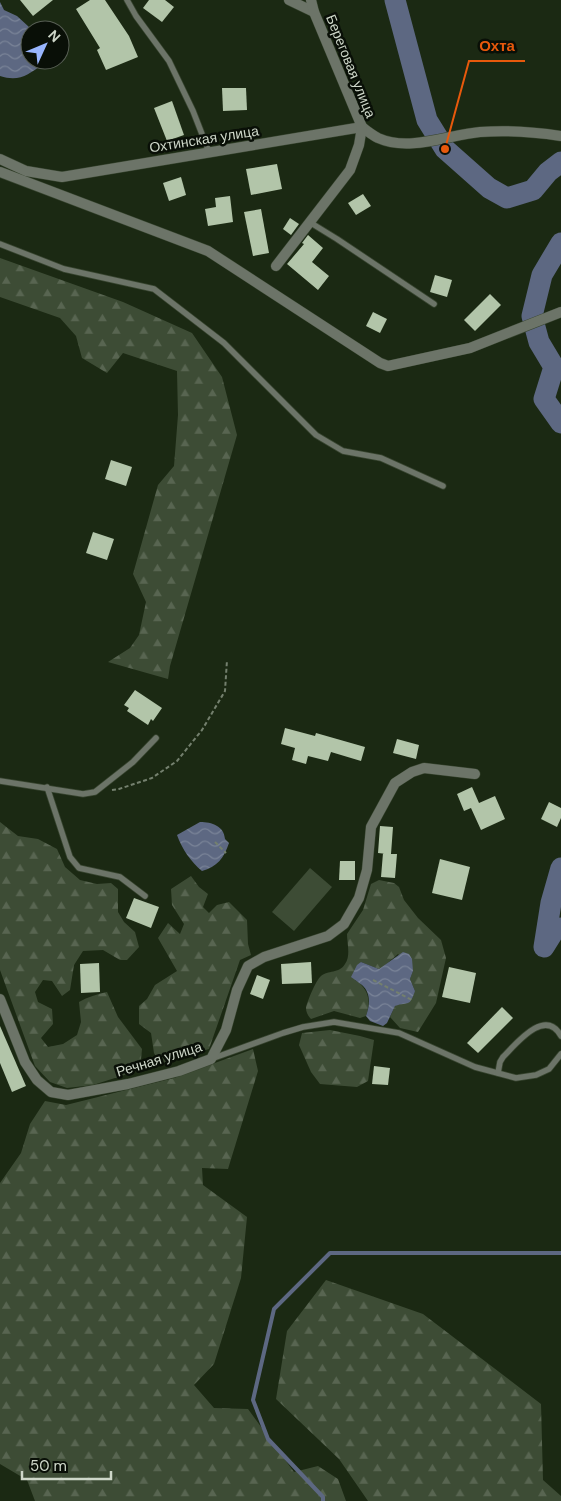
<svg xmlns="http://www.w3.org/2000/svg" width="561" height="1501" viewBox="0 0 561 1501" font-family="'DM Sans',sans-serif">
  <style>
    .forest { fill: url(#forest-firs) }
    .pitch { fill: #3d4c35 }
    .water { fill: url(#water-waves) }
    .lines { fill: none; stroke-linecap: round; stroke-linejoin: round }
    .stream { stroke: #5d6882; stroke-width: 4 }
    .river { stroke: #5d6882; stroke-width: 21 }
    .building { fill: #b2c5a9 }
    .lane-casing { stroke: #384530; stroke-width: 7 }
    .street-casing { stroke: #384530; stroke-width: 11 }
    .path { stroke: #74806e; stroke-width: 2; stroke-dasharray: 4 2.5; stroke-linecap: butt }
    .lane { stroke: #6c7468; stroke-width: 5.5 }
    .street { stroke: #6c7468; stroke-width: 10 }
    .labels { text-anchor: middle; stroke-width: 5; stroke-linejoin: round; paint-order: stroke }
    .street-label { font-size: 14px; fill: #ced7c9; stroke: #090f07 }
    .leader { fill: none; stroke: #e8590c; stroke-width: 2 }
    .callout-dot { fill: #e8590c; stroke: #090f07; stroke-width: 2 }
    .callout-label { font-size: 15px; text-anchor: middle; font-weight: bold; fill: #e8590c; stroke: #090f07; stroke-width: 5; stroke-linejoin: round; paint-order: stroke }
  </style>
  <defs>
    <pattern id="forest-firs" width="22" height="20" patternUnits="userSpaceOnUse" patternTransform="scale(1.25)"><rect width="22" height="20" fill="#3d4c35"/><path d="M5 1l3.5 6h-7zM16 11l3.5 6h-7z" fill="#586551"/></pattern>
    <pattern id="water-waves" width="16" height="10" patternUnits="userSpaceOnUse" patternTransform="scale(1.25)"><rect width="16" height="10" fill="#5d6882"/><path d="M0 5q4-4 8 0t8 0" fill="none" stroke="#7a8498"/></pattern>
  </defs>
  <rect width="100%" height="100%" fill="#1b2913"/>
  <g class="forest">
    <path d="M 0,258 L 123,302 L 192,333 L 222,377 L 237,435 L 170,666 L 168,679 L 108,662 L 130,648 L 139,635 L 146,602 L 133,574 L 158,485 L 174,466 L 178,415 L 177,371 L 123,353 L 107,373 L 82,358 L 76,336 L 60,318 L 0,297 Z"/>
    <path d="M 0,822 L 18,836 L 38,839 L 57,849 L 65,867 L 80,880 L 97,884 L 111,883 L 118,889 L 118,912 L 124,922 L 135,932 L 139,947 L 127,960 L 120,960 L 103,950 L 83,951 L 74,965 L 70,990 L 62,996 L 52,981 L 43,980 L 35,992 L 38,1002 L 52,1009 L 53,1024 L 41,1038 L 48,1047 L 63,1044 L 77,1035 L 81,1022 L 79,1002 C 88,997 97,994 107,992 L 118,1017 L 142,1049 L 140,1070 L 93,1085 L 67,1088 L 50,1082 L 35,1066 L 0,970 Z"/>
    <path d="M 191,876 L 199,887 L 208,894 L 203,907 L 209,913 L 217,905 L 229,902 L 247,920 L 248,944 L 251,955 L 240,960 L 209,1049 L 160,1064 L 154,1053 L 151,1033 L 139,1024 L 139,1006 L 147,999 L 155,985 L 177,971 L 158,938 L 168,923 L 180,934 L 184,924 L 172,905 L 171,889 Z"/>
    <path d="M 379,880 L 394,883 L 399,887 L 404,900 L 418,918 L 441,940 L 446,958 L 436,1003 L 418,1032 L 400,1028 L 390,1017 L 395,1006 L 415,991 L 410,979 L 413,971 L 398,954 L 384,966 L 379,969 L 361,962 L 355,980 C 369,989 371,1001 366,1016 L 360,1018 L 334,1011 L 311,1019 C 308,1016 306,1012 306,1008 C 307,1002 316,980 321,976 C 328,970 339,974 345,964 C 351,956 347,943 347,934 L 363,910 L 371,884 Z"/>
    <path d="M 330,1030 L 360,1036 L 374,1040 L 368,1081 L 357,1087 L 320,1084 L 311,1072 L 299,1045 L 302,1033 Z"/>
    <path d="M 253,1049 L 258,1071 L 228,1169 L 202,1168 L 203,1185 L 247,1217 L 241,1278 L 214,1364 L 194,1385 L 214,1408 L 248,1409 L 294,1472 L 318,1466 L 338,1479 L 346,1501 L 35,1501 L 27,1480 L 0,1464 L 0,1183 L 21,1153 L 30,1124 L 45,1101 L 66,1105 L 174,1078 Z"/>
    <path d="M 326,1280 L 423,1314 L 541,1404 L 543,1480 L 561,1496 L 561,1501 L 368,1501 L 339,1459 L 276,1399 L 287,1331 Z"/>
  </g>
  <path class="pitch" d="M 310,868 L 332,887 L 294,931 L 272,912 Z"/>
  <g class="water">
    <path d="M 0,2 L 4,10 L 17,16 L 29,27 L 30,60 L 42,60 L 43,64 C 28,75 19,82 0,76 Z"/>
    <path d="M 200,822 C 212,822 224,826 225,839 L 229,843 C 224,858 217,867 202,871 C 191,862 182,849 177,835 Z"/>
    <path d="M 403,952 L 409,954 L 412,959 L 413,971 L 410,979 L 415,991 C 409,1008 409,1001 395,1006 L 387,1023 L 383,1026 L 370,1021 L 366,1016 C 370,1005 371,993 362,985 C 358,982 355,980 351,977 L 357,965 L 361,962 L 379,969 Z"/>
  </g>
  <g class="lines">
    <path class="stream" d="M 323,1501 L 323,1497 L 268,1439 L 253,1400 L 274,1309 L 330,1253 L 561,1253"/>
    <g class="river">
      <path d="M 395,0 L 427,120 L 445,149 L 489,188 L 507,198 L 533,190 L 548,172 L 561,162"/>
      <path d="M 561,243 L 542,275 L 532,316 L 539,342 L 554,367 L 544,399 L 561,423"/>
      <path d="M 561,868 L 551,903 L 544,947 L 554,931 L 561,928"/>
    </g>
  </g>
  <g class="building">
    <path d="M 20,0 L 53,0 L 33,16 Z"/>
    <path d="M 90,0 L 105,0 L 129,36 L 138,57 L 106,70 L 97,50 L 100,48 L 76,9 Z"/>
    <path d="M 149,0 L 165,0 L 174,7 L 162,22 L 143,8 Z"/>
    <path d="M 222,88 L 246,88 L 247,110 L 223,111 Z"/>
    <path d="M 172,101 L 184,135 L 167,141 L 154,108 Z"/>
    <path d="M 277,164 L 282,189 L 251,195 L 246,169 Z"/>
    <path d="M 181,177 L 186,195 L 169,201 L 163,183 Z"/>
    <path d="M 363,194 L 371,206 L 356,215 L 348,203 Z"/>
    <path d="M 230,196 L 233,222 L 208,226 L 205,209 L 216,207 L 215,198 Z"/>
    <path d="M 261,209 L 269,253 L 253,256 L 244,212 Z"/>
    <path d="M 290,218 L 299,224 L 291,235 L 283,229 Z"/>
    <path d="M 308,235 L 323,248 L 312,262 L 329,276 L 318,290 L 287,264 L 304,244 L 302,243 Z"/>
    <path d="M 435,275 L 452,280 L 447,297 L 430,292 Z"/>
    <path d="M 490,294 L 501,305 L 475,331 L 464,320 Z"/>
    <path d="M 373,312 L 387,319 L 380,333 L 366,326 Z"/>
    <path d="M 111,460 L 132,467 L 126,486 L 105,479 Z"/>
    <path d="M 93,532 L 114,539 L 107,560 L 86,553 Z"/>
    <path d="M 135,690 L 162,708 L 153,721 L 151,719 L 148,725 L 127,711 L 129,708 L 124,705 Z"/>
    <path d="M 285,728 L 315,736 L 316,733 L 365,747 L 361,761 L 331,752 L 328,761 L 308,756 L 306,764 L 292,760 L 295,748 L 281,744 Z"/>
    <path d="M 397,739 L 419,745 L 416,759 L 393,753 Z"/>
    <path d="M 472,787 L 479,803 L 495,796 L 505,819 L 481,830 L 471,808 L 464,811 L 457,794 Z"/>
    <path d="M 549,802 L 561,808 L 561,818 L 557,827 L 541,819 Z"/>
    <path d="M 380,826 L 393,827 L 391,854 L 397,854 L 395,878 L 381,877 L 383,853 L 387,854 L 378,853 Z"/>
    <path d="M 440,859 L 470,867 L 462,900 L 432,893 Z"/>
    <path d="M 340,861 L 355,861 L 355,880 L 339,880 Z"/>
    <path d="M 134,898 L 159,907 L 151,928 L 126,918 Z"/>
    <path d="M 311,962 L 312,983 L 282,984 L 281,964 Z"/>
    <path d="M 99,963 L 100,992 L 81,993 L 80,964 Z"/>
    <path d="M 449,967 L 476,973 L 470,1003 L 442,997 Z"/>
    <path d="M 257,975 L 270,980 L 263,999 L 250,994 Z"/>
    <path d="M 502,1007 L 513,1018 L 478,1053 L 467,1043 Z"/>
    <path d="M 0,1026 L 26,1086 L 12,1092 L 0,1063 Z"/>
    <path d="M 374,1066 L 390,1068 L 388,1085 L 372,1084 Z"/>
  </g>
  <g class="lines">
    <g class="lane-casing">
      <g id="lane">
        <path d="M 127,0 L 136,16 L 169,61 L 193,111 L 209,152"/>
        <path d="M 311,223 L 337,239 L 434,304"/>
        <path d="M 0,244 L 64,269 L 154,289 L 224,343 L 316,435 L 343,451 L 381,458 L 443,486"/>
        <path d="M 0,781 L 83,794 L 95,792 L 133,762 L 156,738"/>
        <path d="M 47,787 L 70,857 L 79,868 L 120,877 L 145,896"/>
        <path d="M 211,1059 L 283,1033 L 303,1027 L 334,1022 L 399,1033 L 475,1067 L 516,1078 L 536,1075 L 549,1069 L 561,1054"/>
        <path d="M 498,1073 L 500,1062 L 503,1057 C 516,1044 545,1007 561,1036"/>
      </g>
    </g>
    <g class="street-casing">
      <g id="street">
        <path d="M 289,0 L 314,12"/>
        <path d="M 0,159 L 26,171 L 62,177 L 362,127 C 367,131 372,135 378,138 C 409,152 448,135 480,132 C 507,130 535,132 561,136"/>
        <path d="M 0,172 L 208,251 L 380,363 L 388,366 L 470,348 L 561,312"/>
        <path d="M 276,266 L 350,170 L 359,145 L 362,127 L 314,12 L 311,0"/>
        <path d="M 0,999 L 25,1062 L 37,1080 L 51,1092 L 68,1095 L 128,1084 L 179,1071 L 211,1059 L 226,1030 L 237,990 L 248,966 L 264,957 L 328,936 L 344,924 L 359,898 L 367,870 L 371,827 L 395,783 L 412,772 L 424,768 L 475,774"/>
      </g>
    </g>
    <g class="path">
      <path d="M 112,790 L 119,789 L 152,778 L 177,761 L 202,730 L 225,691 L 227,660"/>
      <path d="M 215,842 L 226,853"/>
      <path d="M 373,980 L 412,1000"/>
    </g>
    <use href="#lane" class="lane"/>
    <use href="#street" class="street"/>
  </g>
  <g class="labels">
    <g class="street-label">
      <text transform="translate(351 66) rotate(68)" y="5">Береговая улица</text>
      <text transform="translate(204 139) rotate(-9)" y="5">Охтинская улица</text>
      <text transform="translate(159 1059) rotate(-17)" y="5">Речная улица</text>
    </g>
  </g>
  <path class="leader" d="M445 149L469 61H525"/>
  <circle class="callout-dot" cx="445" cy="149" r="5"/>
  <g class="callout-label">
    <text x="497" y="51">Охта</text>
  </g>
  <g transform="translate(45 45) rotate(46)"><circle r="24" fill="#090f07" stroke="#585f55"/>
  <path d="M0-4L9 19L0 12L-9 19Z" fill="#98b5fd"/>
  <text y="-8" font-size="14" font-weight="bold" text-anchor="middle" fill="#ced7c9">N</text>
  </g>
  <path d="M22 1471v8h89v-8" fill="none" stroke="#ced7c9" stroke-width="2.5"/>
  <text x="30" y="1471" font-size="15" fill="#ced7c9" stroke="#090f07" stroke-width="4" paint-order="stroke">50 m</text>
</svg>
